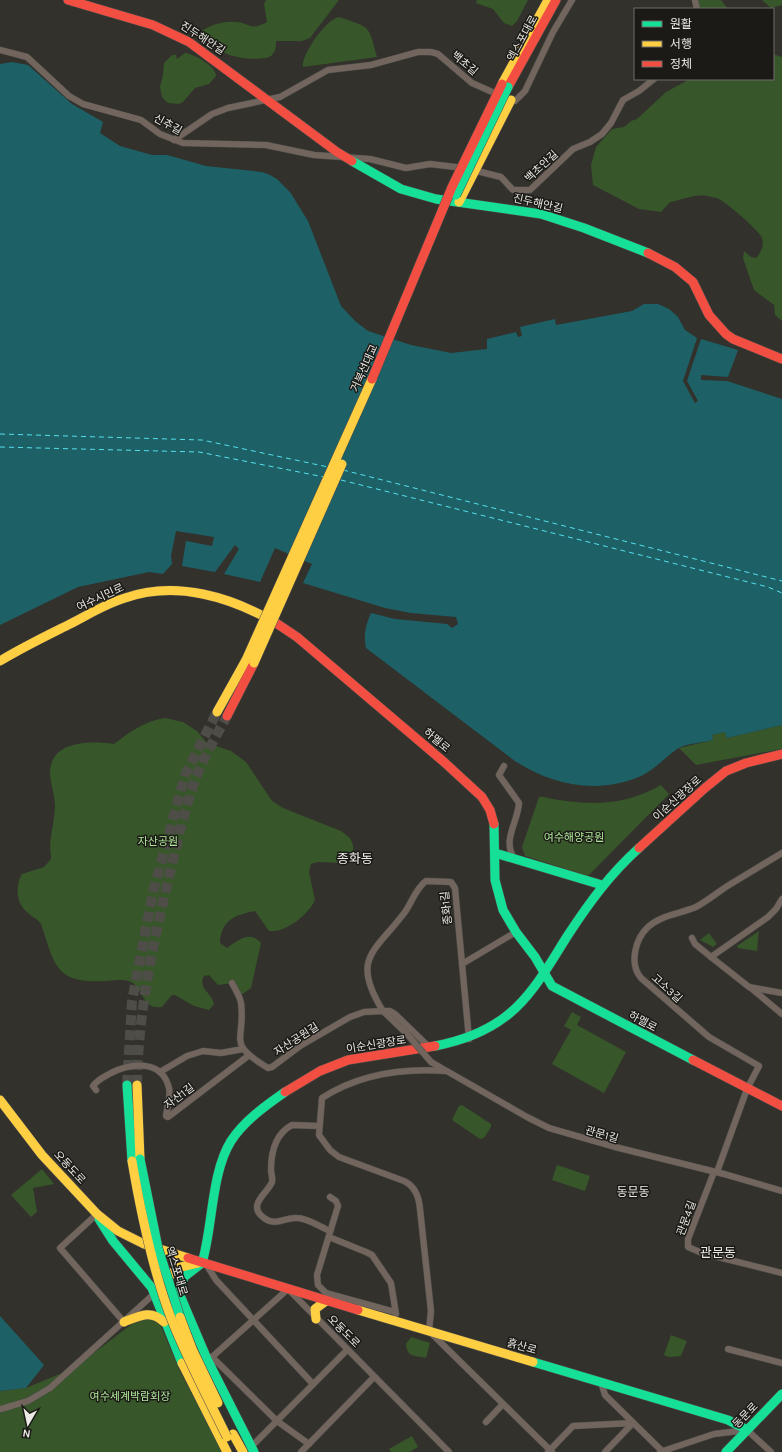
<svg xmlns="http://www.w3.org/2000/svg" width="782" height="1452" viewBox="0 0 782 1452" font-family="Karla,'Noto Sans KR',sans-serif">
  <style>
    .green { fill: #37562a }
    .water { fill: #1d6167 }
    .lines { fill: none; stroke-linecap: round; stroke-linejoin: round }
    .ferry { stroke: #55e0ec; stroke-width: 1; stroke-dasharray: 5 4; stroke-linecap: butt }
    .primary-tunnel { stroke: #4e4d48; stroke-width: 10; stroke-dasharray: 10 5; stroke-linecap: butt }
    .street-casing { stroke: #4f4e4a; stroke-width: 7 }
    .fast-casing { stroke: #4f4e4a; stroke-width: 10 }
    .slow-casing { stroke: #4f4e4a; stroke-width: 10 }
    .jam-casing { stroke: #4f4e4a; stroke-width: 10 }
    .street { stroke: #71655e; stroke-width: 6 }
    .fast { stroke: #16e098; stroke-width: 9 }
    .slow { stroke: #ffcf43; stroke-width: 9 }
    .jam { stroke: #f24e42; stroke-width: 9 }
    .street-bridge-casing { stroke: #4f4e4a; stroke-width: 7; stroke-linecap: butt }
    .fast-bridge-casing { stroke: #4f4e4a; stroke-width: 10; stroke-linecap: butt }
    .slow-bridge-casing { stroke: #4f4e4a; stroke-width: 10; stroke-linecap: butt }
    .jam-bridge-casing { stroke: #4f4e4a; stroke-width: 10; stroke-linecap: butt }
    .street-bridge { stroke: #71655e; stroke-width: 6 }
    .fast-bridge { stroke: #16e098; stroke-width: 9 }
    .slow-bridge { stroke: #ffcf43; stroke-width: 9 }
    .jam-bridge { stroke: #f24e42; stroke-width: 9 }
    .labels { text-anchor: middle; stroke-width: 3; stroke-linejoin: round; paint-order: stroke }
    .street-label { font-size: 11px; fill: #ebeae5; stroke: #1b1a16 }
    .park-label { font-size: 11px; fill: #afe89a; stroke: #1b1a16 }
    .neighbourhood-label { font-size: 12px; fill: #ebeae5; stroke: #1b1a16 }
    .quarter-label { font-size: 13px; fill: #ebeae5; stroke: #1b1a16 }
  </style>
  <rect width="100%" height="100%" fill="#32312c"/>
  <g class="green">
    <path d="M 266,0 L 339,0 L 310,38 L 302,41 L 276,41 C 276,46 276,51 272,55 C 266,62 235,58 227,54 C 218,49 207,40 202,31 C 210,25 224,21 235,22 C 250,22 249,32 267,22 L 264,4 Z"/>
    <path d="M 477,0 L 528,0 L 517,21 L 512,26 L 504,23 L 493,9 L 476,3 Z"/>
    <path d="M 698,0 L 721,0 L 728,9 L 699,9 Z"/>
    <path d="M 762,0 L 782,0 L 782,5 L 771,8 Z"/>
    <path d="M 339,17 C 371,28 368,24 377,57 L 303,67 C 301,55 326,19 339,17 Z"/>
    <path d="M 185,53 C 194,54 216,66 216,76 L 209,84 L 195,88 L 183,102 L 179,104 L 168,103 L 162,97 L 160,87 L 163,75 L 164,63 L 172,55 L 176,55 L 177,59 Z"/>
    <path d="M 773,54 L 782,57 L 782,321 L 775,315 L 774,305 L 754,290 L 743,258 L 744,251 L 751,257 L 756,258 C 762,252 765,243 761,236 C 755,227 728,204 719,199 C 715,197 710,197 707,196 C 694,194 683,200 670,202 L 661,212 L 639,209 L 593,185 L 591,165 L 596,147 L 612,129 L 624,127 L 631,121 L 637,119 L 666,92 L 690,79 L 773,79 Z"/>
    <path d="M 165,718 L 183,722 L 197,731 L 207,743 L 231,751 L 246,762 L 272,801 L 283,808 L 341,831 L 350,838 L 353,845 L 353,852 L 348,860 L 343,863 L 318,862 L 311,864 L 309,872 L 315,900 C 308,915 286,933 269,931 L 255,911 C 235,915 221,920 220,943 L 227,948 C 238,940 250,930 261,943 L 251,988 L 241,995 L 234,983 L 218,985 L 209,975 L 204,976 C 197,988 212,993 214,1004 L 209,1010 L 194,1006 L 175,995 L 172,995 L 162,1007 C 142,1010 144,989 131,982 C 122,978 112,981 103,981 C 54,984 54,962 41,924 C 37,918 32,917 27,912 C 16,904 15,885 22,874 L 44,867 L 51,859 C 51,852 49,845 51,837 C 52,827 55,817 55,807 C 55,795 50,783 50,770 C 53,740 92,741 114,744 C 130,732 144,721 165,718 Z"/>
    <path d="M 782,725 L 782,749 L 696,765 L 679,748 L 713,740 L 712,735 L 725,732 L 727,738 Z"/>
    <path d="M 661,785 L 669,794 L 588,876 L 525,856 L 522,847 L 539,797 L 543,797 C 585,806 623,807 661,785 Z"/>
    <path d="M 759,931 L 757,951 L 738,948 L 737,946 Z"/>
    <path d="M 709,933 L 717,944 L 713,947 L 700,940 Z"/>
    <path d="M 572,1012 L 581,1017 L 577,1025 L 626,1052 L 604,1093 L 552,1064 L 571,1030 L 564,1026 Z"/>
    <path d="M 462,1105 L 491,1124 L 491,1127 L 484,1138 L 480,1139 L 452,1120 L 459,1106 Z"/>
    <path d="M 557,1165 L 590,1176 L 585,1191 L 552,1180 Z"/>
    <path d="M 42,1169 L 54,1184 L 33,1188 L 37,1212 L 31,1217 L 11,1195 Z"/>
    <path d="M 157,1317 L 180,1371 L 223,1452 L 0,1452 L 0,1391 L 26,1388 L 74,1368 L 140,1318 Z"/>
    <path d="M 671,1335 L 687,1341 L 681,1356 L 669,1357 L 664,1355 Z"/>
    <path d="M 411,1337 L 430,1343 L 426,1358 C 415,1355 407,1358 406,1344 Z"/>
    <path d="M 412,1436 L 418,1447 L 410,1452 L 391,1452 L 389,1449 Z"/>
  </g>
  <g class="water">
    <path d="M 12,62 L 28,65 L 72,104 L 103,122 L 100,133 L 120,146 L 152,155 L 167,155 L 206,166 L 262,172 L 270,175 L 277,179 L 290,192 L 308,221 L 341,306 L 355,321 L 368,331 L 411,345 L 451,353 L 487,349 L 487,339 L 516,332 L 518,337 L 522,336 L 520,327 L 555,319 L 556,325 L 632,311 L 644,304 L 658,304 L 669,309 L 678,317 L 685,330 L 697,338 L 683,381 L 695,403 L 698,401 L 687,381 L 701,339 L 738,350 L 728,377 L 701,375 L 701,380 L 727,381 L 782,399 L 782,725 L 727,738 L 725,732 L 712,735 L 713,740 C 703,743 686,743 677,749 C 666,757 656,768 643,775 C 600,795 553,786 515,761 L 366,648 C 363,635 366,624 371,613 L 395,619 L 447,624 L 452,628 L 458,624 L 456,617 L 411,613 L 385,608 L 303,583 L 312,564 L 275,548 L 260,582 L 224,574 L 239,549 L 235,545 L 215,572 L 182,566 L 186,541 L 212,546 L 214,537 L 176,531 L 171,556 L 172,564 L 163,574 L 149,572 L 78,587 L 0,625 L 0,64 Z"/>
    <path d="M 0,1316 L 44,1365 L 26,1388 L 0,1391 Z"/>
  </g>
  <g class="lines">
    <g class="ferry">
      <path d="M 0,434 L 202,440 L 328,467"/>
      <path d="M 0,447 L 199,452 L 324,477"/>
      <path d="M 343,470 L 782,581"/>
      <path d="M 341,480 L 768,587 L 782,593"/>
    </g>
    <g class="primary-tunnel">
      <path d="M 127,1085 L 132,1001 L 153,892 L 185,775 L 217,712"/>
      <path d="M 137,1085 C 138,1014 152,949 168,881 C 176,848 184,810 196,778 C 204,757 216,736 227,716"/>
    </g>
    <g class="street-casing">
      <g id="street">
        <path d="M 695,0 L 697,9"/>
        <path d="M 0,50 L 27,57 L 69,96 L 83,104 L 141,120 L 160,134 L 183,143 L 266,145 L 314,155 L 370,159 L 406,168 L 430,164 L 464,168"/>
        <path d="M 507,98 L 515,101 L 525,91 L 553,32 L 572,0"/>
        <path d="M 174,140 L 212,114 L 228,108 L 280,97 L 328,70 L 371,65 L 418,52 L 431,52 L 438,54 L 472,83 L 499,95"/>
        <path d="M 473,170 L 501,177 L 513,190 L 530,190 L 573,149 L 590,142 L 602,134 L 611,123 L 623,100 L 639,91 L 654,79"/>
        <path d="M 504,766 L 499,775 L 519,803 C 518,822 502,840 514,858"/>
        <path d="M 782,899 L 776,909 L 768,917 L 711,957 L 749,987 L 782,993"/>
        <path d="M 692,938 L 695,944 L 711,957"/>
        <path d="M 462,964 L 516,932"/>
        <path d="M 232,983 C 235,989 240,996 241,1003 C 246,1041 225,1042 268,1068 L 272,1067 L 300,1046 L 350,1017 L 364,1012 L 383,1011 L 407,1034"/>
        <path d="M 751,988 L 782,1014"/>
        <path d="M 430,1048 L 395,1014 L 390,1011 L 383,1011 C 350,958 375,952 405,912 C 412,902 416,888 426,881 L 451,882 L 455,888 L 469,1039"/>
        <path d="M 431,1062 L 527,1117 L 549,1128 L 615,1147 L 724,1174 L 782,1191"/>
        <path d="M 445,1071 C 402,1068 358,1075 322,1098 L 319,1135 L 330,1150 L 339,1157 L 404,1181 C 415,1186 419,1197 420,1209 L 431,1311 L 429,1331 L 552,1452"/>
        <path d="M 160,1072 L 187,1056 L 203,1051 L 221,1053 L 243,1049"/>
        <path d="M 96,1090 L 93,1086 C 98,1079 104,1077 111,1073 C 131,1063 162,1059 169,1088 C 171,1097 167,1107 166,1116 L 168,1117 L 248,1056"/>
        <path d="M 319,1126 L 292,1125 C 275,1134 271,1152 271,1170 C 271,1173 273,1178 272,1182 C 268,1193 246,1205 264,1218 C 276,1227 285,1217 297,1218 C 308,1218 320,1227 330,1231"/>
        <path d="M 714,1172 L 688,1239 L 688,1247 L 702,1253 L 782,1273"/>
        <path d="M 717,1172 L 747,1089 L 759,1066 L 709,1037 L 641,978 C 629,964 635,939 648,927 C 661,915 680,914 696,907 C 707,901 718,892 729,885 C 747,874 764,864 782,853"/>
        <path d="M 330,1197 L 336,1201 L 338,1206 L 317,1275 L 318,1285 L 326,1293 L 395,1312"/>
        <path d="M 97,1214 L 60,1248 L 124,1322"/>
        <path d="M 329,1237 L 366,1252 L 372,1255 L 391,1283 L 396,1314"/>
        <path d="M 206,1264 L 216,1280 L 313,1384"/>
        <path d="M 728,1349 L 782,1363"/>
        <path d="M 212,1357 L 277,1421 L 309,1444"/>
        <path d="M 207,1359 L 212,1357 L 288,1289 L 449,1452"/>
        <path d="M 601,1382 L 605,1395 L 663,1452"/>
        <path d="M 1,1409 L 28,1401 L 50,1388 L 155,1293"/>
        <path d="M 486,1422 L 503,1404"/>
        <path d="M 251,1447 L 347,1350"/>
        <path d="M 301,1452 L 374,1377"/>
        <path d="M 548,1452 L 573,1426 L 633,1423"/>
        <path d="M 605,1452 L 633,1423"/>
        <path d="M 660,1452 L 714,1434 L 747,1430 L 771,1452"/>
      </g>
    </g>
    <g class="fast-casing">
      <g id="fast">
        <path d="M 352,161 L 401,189 L 436,199 L 541,214 L 584,228 L 648,253"/>
        <path d="M 494,824 L 495,880 L 503,910 L 516,932 L 535,957 L 552,986 L 693,1060"/>
        <path d="M 495,853 L 602,885"/>
        <path d="M 435,1046 C 461,1041 484,1033 505,1017 C 532,997 550,963 568,935 C 589,903 610,874 639,848"/>
        <path d="M 127,1085 L 132,1161"/>
        <path d="M 99,1219 L 113,1241 L 152,1288 L 182,1363"/>
        <path d="M 202,1263 C 213,1226 211,1173 231,1141 C 244,1121 265,1106 285,1092"/>
        <path d="M 202,1263 L 184,1277 L 179,1293 L 207,1359 L 254,1452"/>
        <path d="M 533,1362 L 728,1420 L 747,1430"/>
        <path d="M 726,1452 L 782,1394"/>
      </g>
    </g>
    <g class="slow-casing">
      <g id="slow">
        <path d="M 502,84 L 548,0"/>
        <path d="M 459,202 L 511,100"/>
        <path d="M 0,661 C 23,647 46,636 70,624 C 88,615 105,604 125,598 C 176,580 231,597 276,623"/>
        <path d="M 217,712 L 246,660"/>
        <path d="M 137,1085 L 140,1159"/>
        <path d="M 0,1100 L 42,1155 L 97,1214 L 118,1231 L 144,1244 L 188,1258"/>
        <path d="M 164,1282 L 177,1268 L 198,1263"/>
        <path d="M 358,1310 L 533,1362"/>
        <path d="M 316,1319 L 315,1309 L 326,1301"/>
        <path d="M 124,1322 C 139,1316 151,1309 164,1322"/>
        <path d="M 182,1363 L 227,1452"/>
        <path d="M 233,1434 L 243,1452"/>
      </g>
    </g>
    <g class="jam-casing">
      <g id="jam">
        <path d="M 68,0 L 153,25 L 189,42 L 337,152 L 352,161"/>
        <path d="M 508,87 L 556,0"/>
        <path d="M 648,253 L 675,267 L 693,282 L 709,315 L 726,334 L 733,339 L 782,359"/>
        <path d="M 276,623 L 297,637 L 444,762 L 482,797 L 490,810 L 494,824"/>
        <path d="M 227,716 L 254,663"/>
        <path d="M 639,848 L 705,788 L 726,771 L 746,763 L 782,754"/>
        <path d="M 693,1060 L 782,1106"/>
        <path d="M 285,1092 L 320,1071 L 348,1060 L 435,1046"/>
        <path d="M 188,1258 L 358,1310"/>
      </g>
    </g>
    <use href="#street" class="street"/>
    <use href="#fast" class="fast"/>
    <use href="#slow" class="slow"/>
    <use href="#jam" class="jam"/>
    <g class="street-bridge-casing">
      <path id="street-bridge" d="M 407,1034 L 431,1062"/>
    </g>
    <g class="fast-bridge-casing">
      <g id="fast-bridge">
        <path d="M 456,195 L 508,87"/>
        <path d="M 140,1159 L 158,1248 L 180,1317"/>
      </g>
    </g>
    <g class="slow-bridge-casing">
      <g id="slow-bridge">
        <path d="M 246,660 L 372,379"/>
        <path d="M 254,663 L 342,464"/>
        <path d="M 132,1161 C 141,1214 152,1268 171,1318 C 187,1359 208,1398 227,1437"/>
        <path d="M 180,1317 L 193,1351 L 218,1403"/>
      </g>
    </g>
    <g class="jam-bridge-casing">
      <path id="jam-bridge" d="M 372,379 L 452,187 L 502,84"/>
    </g>
    <use href="#street-bridge" class="street-bridge"/>
    <use href="#fast-bridge" class="fast-bridge"/>
    <use href="#slow-bridge" class="slow-bridge"/>
    <use href="#jam-bridge" class="jam-bridge"/>
  </g>
  <g class="labels">
    <g class="street-label">
      <text transform="translate(203 38) rotate(33)" y="4">진두해안길</text>
      <text transform="translate(522 38) rotate(-61)" y="4">엑스포대로</text>
      <text transform="translate(465 63) rotate(40)" y="4">백초길</text>
      <text transform="translate(168 124) rotate(29)" y="4">신추길</text>
      <text transform="translate(541 166) rotate(-43)" y="4">백초안길</text>
      <text transform="translate(538 203) rotate(13)" y="4">진두해안길</text>
      <text transform="translate(364 368) rotate(-66)" y="4">거북선대교</text>
      <text transform="translate(100 597) rotate(-25)" y="4">여수시민로</text>
      <text transform="translate(437 740) rotate(40)" y="4">하멜로</text>
      <text transform="translate(677 798) rotate(-42)" y="4">이순신광장로</text>
      <text transform="translate(446 908) rotate(-96)" y="4">종화1길</text>
      <text transform="translate(667 988) rotate(42)" y="4">고소3길</text>
      <text transform="translate(643 1021) rotate(28)" y="4">하멜로</text>
      <text transform="translate(296 1039) rotate(-33)" y="4">자산공원길</text>
      <text transform="translate(376 1044) rotate(-9)" y="4">이순신광장로</text>
      <text transform="translate(179 1096) rotate(-37)" y="4">자산1길</text>
      <text transform="translate(602 1134) rotate(16)" y="4">관문1길</text>
      <text transform="translate(70 1167) rotate(47)" y="4">오동도로</text>
      <text transform="translate(686 1218) rotate(-70)" y="4">관문4길</text>
      <text transform="translate(177 1271) rotate(73)" y="4">엑스포대로</text>
      <text transform="translate(344 1331) rotate(45)" y="4">오동도로</text>
      <text transform="translate(522 1346) rotate(16)" y="4">흙산로</text>
      <text transform="translate(745 1415) rotate(-46)" y="4">동문로</text>
    </g>
    <g class="park-label">
      <text x="574" y="841">여수해양공원</text>
      <text x="158" y="845">자산공원</text>
      <text x="130" y="1400">여수세계박람회장</text>
    </g>
    <g class="neighbourhood-label">
      <text x="633" y="1196">동문동</text>
    </g>
    <g class="quarter-label">
      <text x="355" y="863">종화동</text>
      <text x="718" y="1257">관문동</text>
    </g>
  </g>
  <rect x="634" y="8" width="140" height="72" fill="#1b1a16" stroke="#6e6d69"/>
  <rect x="642" y="21" width="20" height="6" fill="#16e098" stroke="#6e6d69"/>
  <text x="670" y="28" font-size="12" fill="#ebeae5">원활</text>
  <rect x="642" y="41" width="20" height="6" fill="#ffcf43" stroke="#6e6d69"/>
  <text x="670" y="48" font-size="12" fill="#ebeae5">서행</text>
  <rect x="642" y="61" width="20" height="6" fill="#f24e42" stroke="#6e6d69"/>
  <text x="670" y="68" font-size="12" fill="#ebeae5">정체</text>
  <g transform="translate(28 1424) rotate(189)" stroke="#1b1a16" stroke-width="3" paint-order="stroke">
  <path d="M0-3L7 15L0 10L-7 15Z" fill="#ebeae5"/>
  <text y="-6" font-size="11" font-weight="bold" text-anchor="middle" fill="#ebeae5">N</text>
  </g>
</svg>
